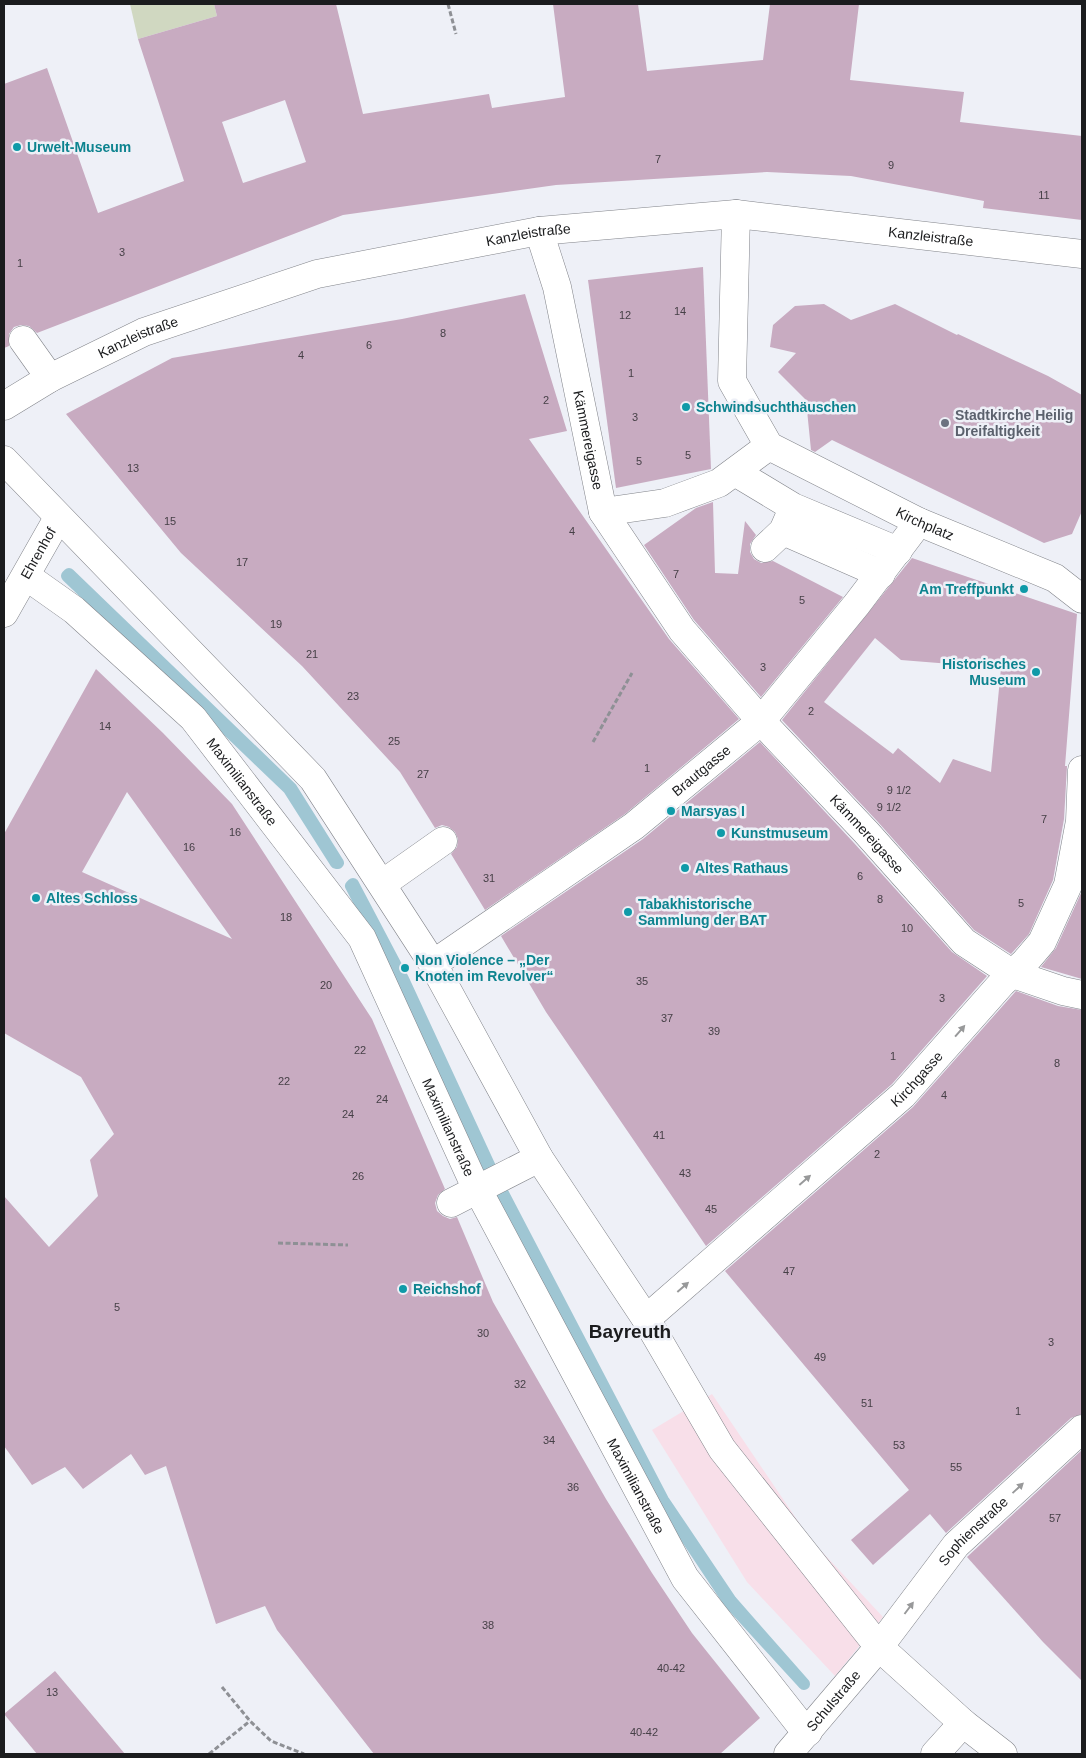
<svg xmlns="http://www.w3.org/2000/svg" width="1086" height="1758" viewBox="0 0 1086 1758" font-family="Helvetica,sans-serif">
  <style>
    .commercial { fill: #f8dfe9 }
    .green { fill: #d0d8c1 }
    .lines { fill: none; stroke-linecap: round; stroke-linejoin: round }
    .stream { stroke: #9fc6d3; stroke-width: 12 }
    .building { fill: #c8abc1; fill-rule: evenodd }
    .street-casing { stroke: #82848a; stroke-width: 29 }
    .path { stroke: #8e9095; stroke-width: 3; stroke-dasharray: 5 2.5; stroke-linecap: butt }
    .street { stroke: #fff; stroke-width: 28 }
    .oneway { fill: #98999a }
    .culture-dot { fill: #0f9aa8; stroke: #eef0f7; stroke-width: 2 }
    .worship-dot { fill: #6b7280; stroke: #eef0f7; stroke-width: 2 }
    .labels { text-anchor: middle; stroke-width: 5; stroke-linejoin: round; paint-order: stroke }
    .number-label { font-size: 11px; fill: #464047 }
    .culture-label { font-size: 14px; font-weight: bold; fill: #0d838f; stroke: #eef0f7; text-anchor: start }
    .street-label { font-size: 14px; fill: #1b1c1e; stroke: #eef0f7 }
    .worship-label { font-size: 14px; font-weight: bold; fill: #5b616d; stroke: #eef0f7; text-anchor: start }
    .district-label { font-size: 19px; font-weight: bold; fill: #1b1c1e; stroke: #eef0f7 }
  </style>
  <rect width="100%" height="100%" fill="#eef0f7"/>
  <path class="commercial" d="M 712,1394 L 810,1539 L 883,1617 L 835,1676 L 747,1582 L 652,1430 Z"/>
  <path class="green" d="M 130,4 L 214,4 L 217,16 L 138,39 Z"/>
  <g class="lines">
    <g class="stream">
      <path d="M 69,574 L 291,788 L 338,863 L 336,863 L 289,789 L 67,576 Z"/>
      <path d="M 353,884 L 403,979 L 496,1180 L 663,1500 L 731,1601 L 804,1684 L 729,1602 L 662,1501 L 494,1181 L 400,980 L 351,886 Z"/>
    </g>
  </g>
  <g class="building">
    <path d="M 214,4 L 336,4 L 363,114 L 489,94 L 492,108 L 565,97 L 553,4 L 638,4 L 647,71 L 763,60 L 770,4 L 859,4 L 850,80 L 964,92 L 960,122 L 1082,136 L 1082,220 L 983,208 L 984,201 L 851,176 L 767,172 L 556,185 L 343,215 L 37,333 L 29,326 L 21,325 L 14,327 L 9,334 L 9,346 L 4,348 L 4,84 L 47,68 L 98,213 L 184,181 L 138,39 L 217,16 ZM 285,100 L 306,162 L 243,183 L 222,122 Z"/>
    <path d="M 703,267 L 711,469 L 616,488 L 588,280 Z"/>
    <path d="M 525,294 L 567,431 L 529,439 L 669,639 L 739,719 L 625,814 L 485,910 L 451,854 L 457,847 L 458,839 L 455,832 L 449,827 L 442,825 L 435,828 L 400,772 L 302,666 L 181,553 L 66,414 L 172,358 L 402,319 Z"/>
    <path d="M 824,304 L 851,320 L 895,304 L 957,335 L 958,334 L 1048,376 L 1082,395 L 1082,511 L 1072,534 L 1044,543 L 832,440 L 815,452 L 811,450 L 806,400 L 778,372 L 796,353 L 770,347 L 773,325 L 795,306 Z"/>
    <path d="M 713,502 L 715,573 L 738,574 L 745,521 L 756,535 L 750,544 L 750,552 L 754,559 L 761,563 L 773,561 L 843,597 L 761,697 L 694,620 L 644,545 L 696,508 Z"/>
    <path d="M 912,558 L 1077,614 L 1065,766 L 1067,766 L 1064,819 L 1053,880 L 1029,934 L 1011,954 L 974,930 L 878,822 L 782,720 ZM 875,638 L 901,660 L 1001,668 L 991,772 L 953,759 L 940,783 L 898,748 L 893,754 L 824,702 Z"/>
    <path d="M 96,669 L 163,733 L 232,804 L 372,1019 L 445,1189 L 438,1195 L 435,1203 L 437,1211 L 443,1216 L 450,1219 L 457,1217 L 493,1302 L 606,1499 L 652,1573 L 692,1633 L 760,1718 L 720,1754 L 374,1754 L 277,1630 L 265,1606 L 216,1624 L 166,1466 L 145,1475 L 131,1454 L 83,1489 L 65,1467 L 32,1485 L 4,1446 L 4,1196 L 49,1247 L 98,1196 L 90,1160 L 114,1134 L 81,1077 L 4,1033 L 4,834 ZM 127,792 L 232,939 L 82,872 Z"/>
    <path d="M 760,742 L 854,843 L 952,952 L 987,976 L 892,1084 L 706,1246 L 546,1012 L 501,936 L 643,839 Z"/>
    <path d="M 1082,891 L 1082,979 L 1041,967 L 1056,948 Z"/>
    <path d="M 1016,991 L 1058,1006 L 1082,1010 L 1082,1414 L 1071,1418 L 946,1533 L 930,1514 L 873,1565 L 851,1540 L 909,1490 L 725,1271 L 913,1107 Z"/>
    <path d="M 1082,1450 L 1082,1681 L 1043,1642 L 967,1557 Z"/>
    <path d="M 55,1671 L 125,1754 L 37,1754 L 4,1714 Z"/>
  </g>
  <g class="lines">
    <g class="street-casing">
      <g id="street">
        <path id="s1" d="M 736,214 L 732,381 L 769,446 L 919,522 L 1055,578 L 1082,599"/>
        <path id="s2" d="M 539,231 L 557,287 L 603,512 L 682,630 L 761,721 L 866,832 L 964,942 L 1013,974 L 1063,991 L 1082,995"/>
        <path d="M 23,340 L 50,378"/>
        <path id="s3" d="M 4,406 L 50,378 L 144,332 L 317,274 L 539,231 L 736,214 L 1082,254"/>
        <path d="M 4,460 L 313,779 L 433,964 L 539,1158 L 646,1319 L 722,1449 L 879,1647 L 963,1723 L 1003,1754"/>
        <path d="M 735,472 L 793,507 L 898,551"/>
        <path d="M 603,512 L 665,503 L 719,483 L 769,446"/>
        <path d="M 783,531 L 881,574"/>
        <path d="M 765,548 L 783,531 L 790,515"/>
        <path id="s4" d="M 26,576 L 74,610 L 193,718 L 362,938 L 471,1177 L 685,1578 L 798,1722 L 808,1732"/>
        <path id="s5" d="M 4,613 L 58,518"/>
        <path d="M 382,884 L 443,841"/>
        <path id="s6" d="M 433,964 L 634,826 L 761,721 L 857,604 L 919,522"/>
        <path d="M 451,1203 L 539,1158"/>
        <path id="s7" d="M 646,1319 L 903,1095 L 1002,983 L 1025,962 L 1042,942 L 1068,885 L 1080,821 L 1082,770"/>
        <path id="s8" d="M 788,1754 L 879,1647 L 956,1545 L 1082,1429"/>
        <path d="M 935,1754 L 963,1723"/>
      </g>
    </g>
    <g class="path">
      <path d="M 448,4 L 456,34"/>
      <path d="M 593,742 L 632,673"/>
      <path d="M 278,1243 L 348,1245"/>
      <path d="M 222,1687 L 250,1721 L 271,1741 L 304,1754"/>
      <path d="M 209,1754 L 250,1721"/>
    </g>
    <use href="#street" class="street"/>
  </g>
  <defs><path id="oneway-solid" d="M-6-.8H1V-3.2L6.5 0L1 3.2V.8H-6Z" transform="scale(1.25)"/></defs>
  <g class="oneway">
    <use href="#oneway-solid" transform="translate(960 1031) rotate(-49)"/>
    <use href="#oneway-solid" transform="translate(805 1180) rotate(-41)"/>
    <use href="#oneway-solid" transform="translate(683 1287) rotate(-41)"/>
    <use href="#oneway-solid" transform="translate(1018 1488) rotate(-43)"/>
    <use href="#oneway-solid" transform="translate(909 1608) rotate(-53)"/>
  </g>
  <g class="culture-dot">
    <circle cx="17" cy="147" r="5"/>
    <circle cx="686" cy="407" r="5"/>
    <circle cx="1024" cy="589" r="5"/>
    <circle cx="1036" cy="672" r="5"/>
    <circle cx="671" cy="811" r="5"/>
    <circle cx="721" cy="833" r="5"/>
    <circle cx="685" cy="868" r="5"/>
    <circle cx="36" cy="898" r="5"/>
    <circle cx="628" cy="912" r="5"/>
    <circle cx="405" cy="968" r="5"/>
    <circle cx="403" cy="1289" r="5"/>
  </g>
  <circle class="worship-dot" cx="945" cy="423" r="5"/>
  <g class="labels">
    <g class="number-label">
      <text x="658" y="163">7</text>
      <text x="891" y="169">9</text>
      <text x="1044" y="199">11</text>
      <text x="122" y="256">3</text>
      <text x="20" y="267">1</text>
      <text x="680" y="315">14</text>
      <text x="625" y="319">12</text>
      <text x="443" y="337">8</text>
      <text x="369" y="349">6</text>
      <text x="301" y="359">4</text>
      <text x="631" y="377">1</text>
      <text x="546" y="404">2</text>
      <text x="635" y="421">3</text>
      <text x="688" y="459">5</text>
      <text x="639" y="465">5</text>
      <text x="133" y="472">13</text>
      <text x="170" y="525">15</text>
      <text x="572" y="535">4</text>
      <text x="242" y="566">17</text>
      <text x="676" y="578">7</text>
      <text x="802" y="604">5</text>
      <text x="276" y="628">19</text>
      <text x="312" y="658">21</text>
      <text x="763" y="671">3</text>
      <text x="353" y="700">23</text>
      <text x="811" y="715">2</text>
      <text x="105" y="730">14</text>
      <text x="394" y="745">25</text>
      <text x="647" y="772">1</text>
      <text x="423" y="778">27</text>
      <text x="899" y="794">9 1/2</text>
      <text x="889" y="811">9 1/2</text>
      <text x="1044" y="823">7</text>
      <text x="235" y="836">16</text>
      <text x="189" y="851">16</text>
      <text x="860" y="880">6</text>
      <text x="489" y="882">31</text>
      <text x="880" y="903">8</text>
      <text x="1021" y="907">5</text>
      <text x="286" y="921">18</text>
      <text x="907" y="932">10</text>
      <text x="642" y="985">35</text>
      <text x="326" y="989">20</text>
      <text x="942" y="1002">3</text>
      <text x="667" y="1022">37</text>
      <text x="714" y="1035">39</text>
      <text x="360" y="1054">22</text>
      <text x="893" y="1060">1</text>
      <text x="1057" y="1067">8</text>
      <text x="284" y="1085">22</text>
      <text x="944" y="1099">4</text>
      <text x="382" y="1103">24</text>
      <text x="348" y="1118">24</text>
      <text x="659" y="1139">41</text>
      <text x="877" y="1158">2</text>
      <text x="685" y="1177">43</text>
      <text x="358" y="1180">26</text>
      <text x="711" y="1213">45</text>
      <text x="789" y="1275">47</text>
      <text x="117" y="1311">5</text>
      <text x="483" y="1337">30</text>
      <text x="1051" y="1346">3</text>
      <text x="820" y="1361">49</text>
      <text x="520" y="1388">32</text>
      <text x="867" y="1407">51</text>
      <text x="1018" y="1415">1</text>
      <text x="549" y="1444">34</text>
      <text x="899" y="1449">53</text>
      <text x="956" y="1471">55</text>
      <text x="573" y="1491">36</text>
      <text x="1055" y="1522">57</text>
      <text x="488" y="1629">38</text>
      <text x="671" y="1672">40-42</text>
      <text x="52" y="1696">13</text>
      <text x="644" y="1736">40-42</text>
    </g>
    <g class="culture-label">
      <text x="27" y="152">Urwelt-Museum</text>
      <text x="696" y="412">Schwindsuchthäuschen</text>
      <text x="1014" y="594" text-anchor="end">Am Treffpunkt</text>
      <text x="1026" y="669" text-anchor="end">Historisches<tspan x="1026" dy="16">Museum</tspan></text>
      <text x="681" y="816">Marsyas I</text>
      <text x="731" y="838">Kunstmuseum</text>
      <text x="695" y="873">Altes Rathaus</text>
      <text x="46" y="903">Altes Schloss</text>
      <text x="638" y="909">Tabakhistorische<tspan x="638" dy="16">Sammlung der BAT</tspan></text>
      <text x="415" y="965">Non Violence – „Der<tspan x="415" dy="16">Knoten im Revolver“</tspan></text>
      <text x="413" y="1294">Reichshof</text>
    </g>
    <g class="street-label">
      <text dy="5" stroke="none"><textPath href="#s3" startOffset="556">Kanzleistraße</textPath></text>
      <text dy="5" stroke="none"><textPath href="#s3" startOffset="961">Kanzleistraße</textPath></text>
      <text dy="5" stroke="none"><textPath href="#s3" startOffset="151">Kanzleistraße</textPath></text>
      <text dy="5" stroke="none"><textPath href="#s2" startOffset="215">Kämmereigasse</textPath></text>
      <text dy="5" stroke="none"><textPath href="#s1" startOffset="416">Kirchplatz</textPath></text>
      <text dy="5" stroke="none"><textPath href="#s5" startOffset="69">Ehrenhof</textPath></text>
      <text dy="5" stroke="none"><textPath href="#s6" startOffset="331">Brautgasse</textPath></text>
      <text dy="5" stroke="none"><textPath href="#s4" startOffset="300">Maximilianstraße</textPath></text>
      <text dy="5" stroke="none"><textPath href="#s2" startOffset="706">Kämmereigasse</textPath></text>
      <text dy="5" stroke="none"><textPath href="#s7" startOffset="362">Kirchgasse</textPath></text>
      <text dy="5" stroke="none"><textPath href="#s4" startOffset="705">Maximilianstraße</textPath></text>
      <text dy="5" stroke="none"><textPath href="#s4" startOffset="1110">Maximilianstraße</textPath></text>
      <text dy="5" stroke="none"><textPath href="#s8" startOffset="290">Sophienstraße</textPath></text>
      <text dy="5" stroke="none"><textPath href="#s8" startOffset="70">Schulstraße</textPath></text>
    </g>
    <g class="worship-label">
      <text x="955" y="420">Stadtkirche Heilig<tspan x="955" dy="16">Dreifaltigkeit</tspan></text>
    </g>
    <g class="district-label">
      <text x="630" y="1338">Bayreuth</text>
    </g>
  </g>
  <rect width="1086" height="1758" fill="none" stroke="#1b1c1e" stroke-width="10"/>
</svg>
